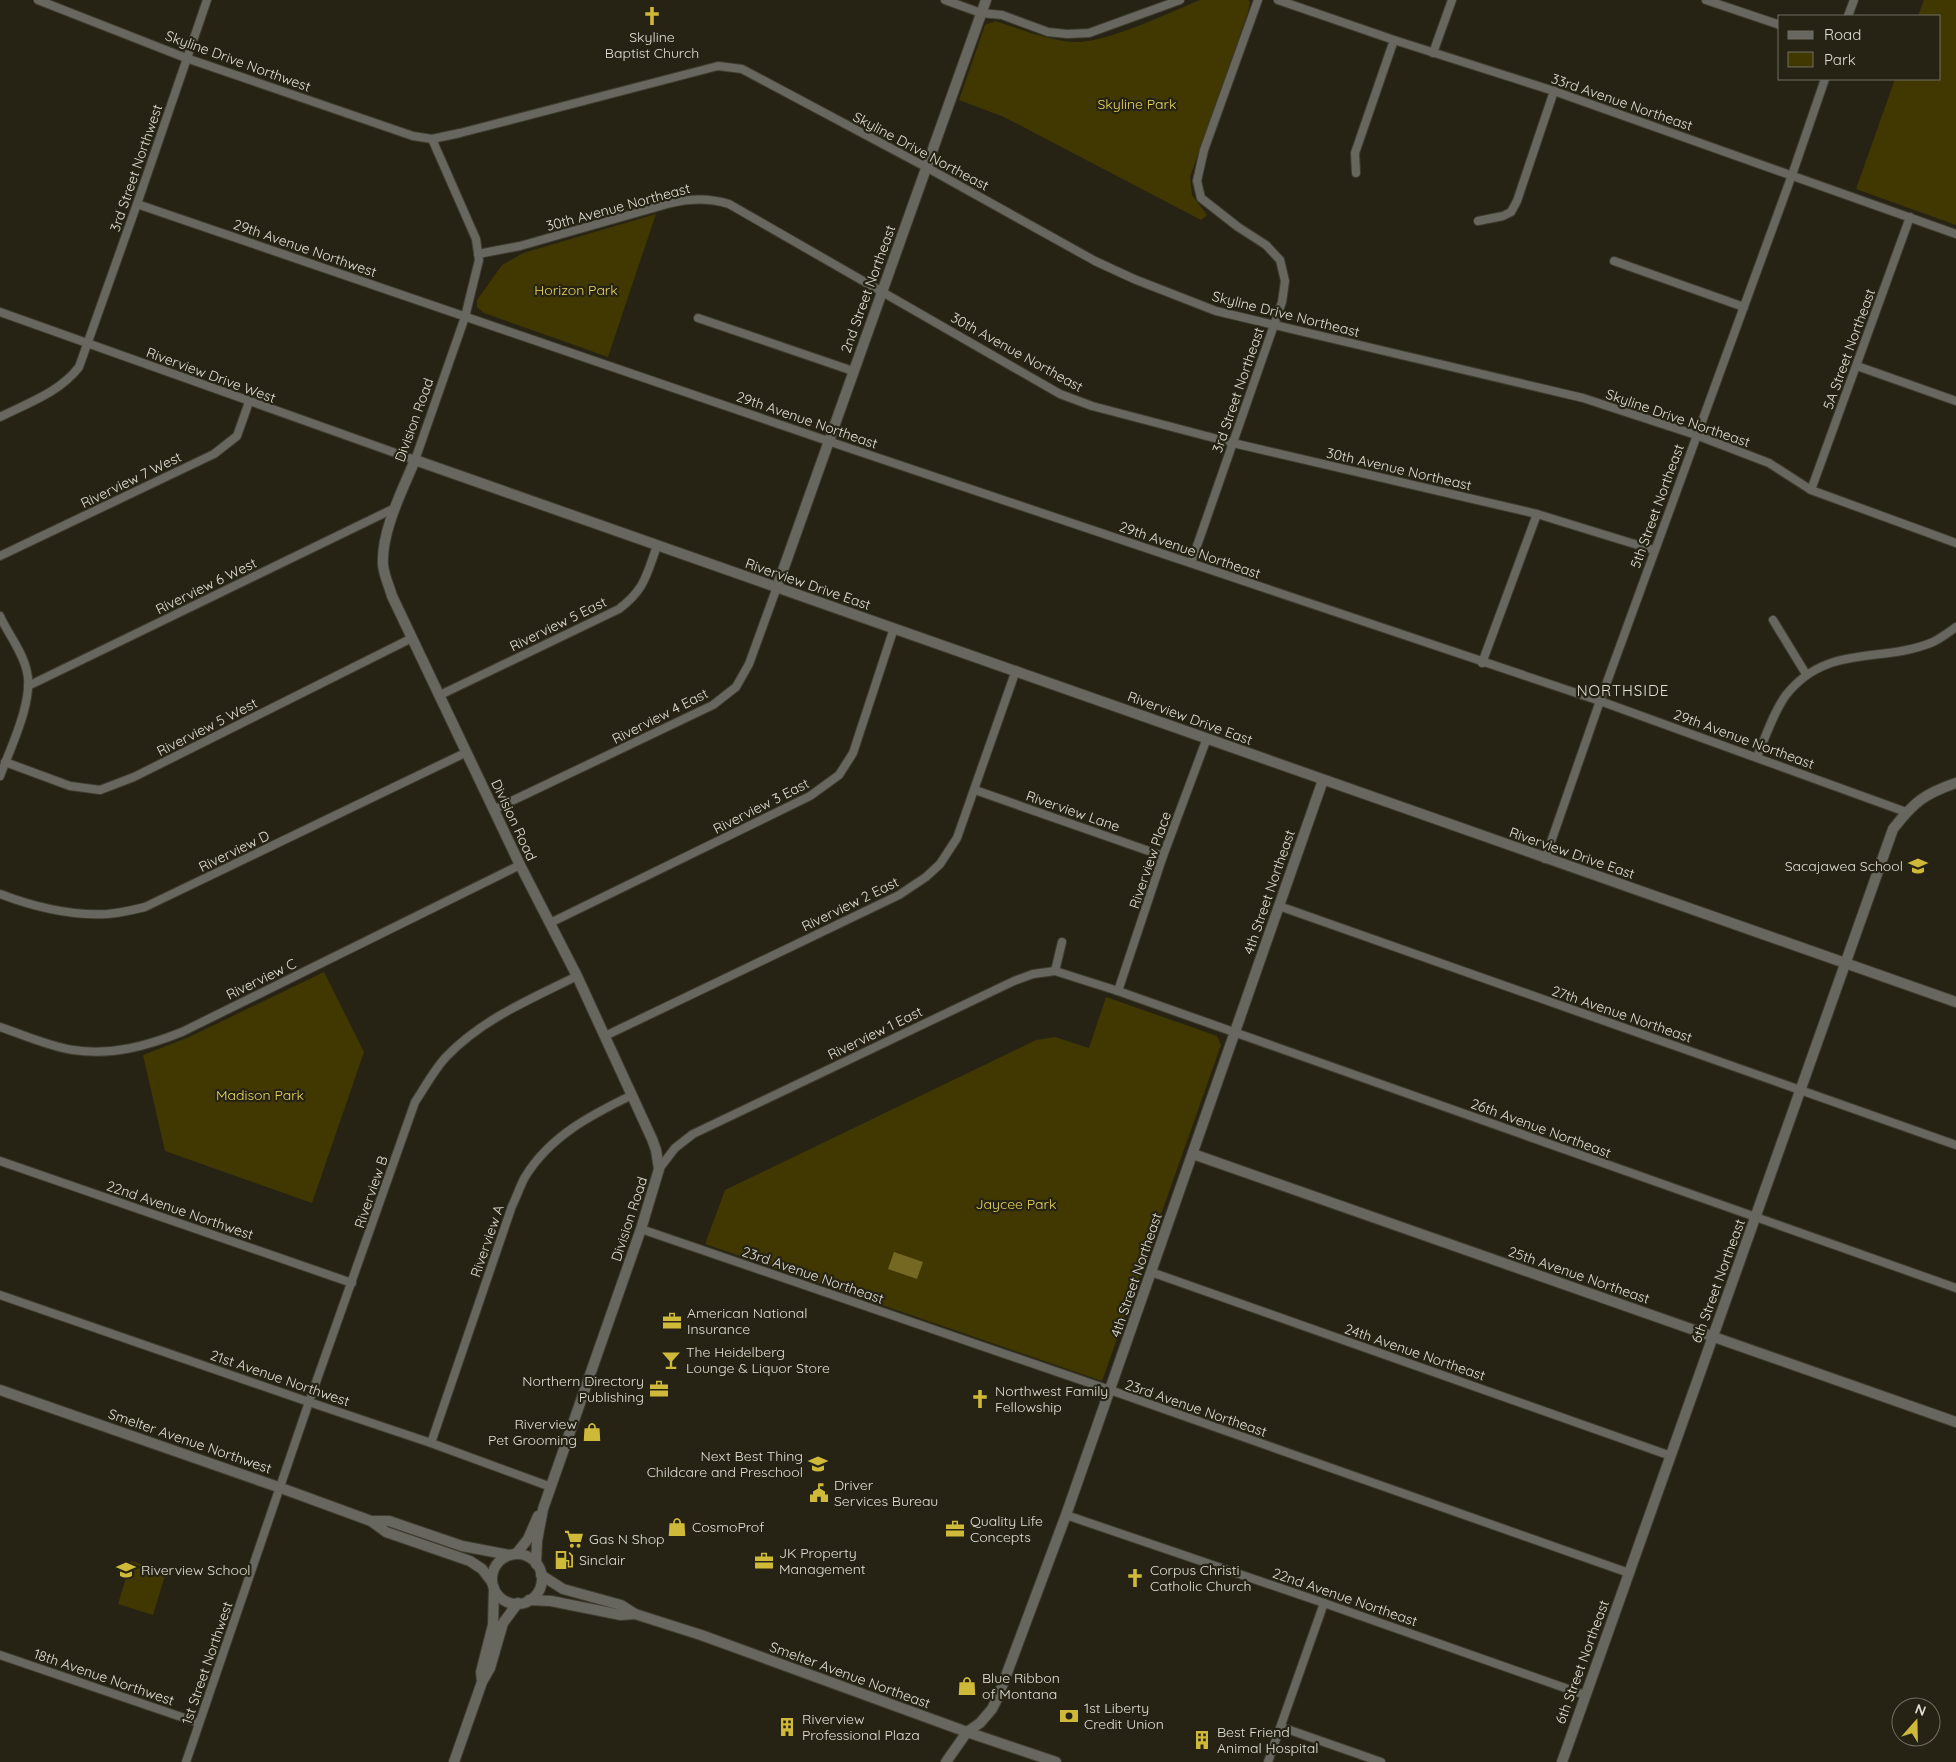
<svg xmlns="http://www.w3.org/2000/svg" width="1956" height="1762" viewBox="0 0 1956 1762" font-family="Quicksand,sans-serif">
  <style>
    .park { fill: #403800 }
    .water { fill: #746823 }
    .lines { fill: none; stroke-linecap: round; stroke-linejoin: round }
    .minor-casing { stroke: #403d30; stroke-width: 10 }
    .tertiary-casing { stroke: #403d30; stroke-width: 12 }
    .minor { stroke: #68675f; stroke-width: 8 }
    .tertiary { stroke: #68675f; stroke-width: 10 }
    .labels { text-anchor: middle; stroke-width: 4.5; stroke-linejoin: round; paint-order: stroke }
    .poi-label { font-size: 14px; fill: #e1dfd6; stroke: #262315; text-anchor: start }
    .street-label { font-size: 14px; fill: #e1dfd6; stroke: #262315 }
    .park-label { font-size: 14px; fill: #ead65d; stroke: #262315 }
    .neighbourhood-label { font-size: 15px; letter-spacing: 1px; fill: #e1dfd6; stroke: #262315 }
  </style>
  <rect width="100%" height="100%" fill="#262315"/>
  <g class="park">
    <path d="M 1200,0 L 1248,0 L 1250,2 L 1248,12 L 1190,177 L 1192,195 L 1207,215 L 1201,220 L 1004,117 L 959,100 L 985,25 L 995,21 C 1020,29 1046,40 1073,42 C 1105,44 1168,13 1200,0 Z"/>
    <path d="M 1924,0 L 1956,0 L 1956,225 L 1856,189 L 1895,79 L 1940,79 L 1940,16 L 1918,16 Z"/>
    <path d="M 656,214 L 608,357 L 484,313 L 477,307 L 477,300 L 502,265 L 523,253 Z"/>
    <path d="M 324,972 L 364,1052 L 312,1203 L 165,1151 L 143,1055 L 189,1037 Z"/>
    <path d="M 1106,997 L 1217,1036 L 1221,1045 L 1102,1381 L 705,1244 L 725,1190 L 1036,1040 L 1055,1037 L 1089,1048 Z"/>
    <path d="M 131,1561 L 166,1572 L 153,1615 L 118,1604 Z"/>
  </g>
  <path class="water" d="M 894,1252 L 923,1262 L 917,1279 L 888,1269 Z"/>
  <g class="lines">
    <g class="minor-casing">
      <g id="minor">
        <path d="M 38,0 L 186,58 L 413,136 L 432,139 L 460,133 L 718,66 L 742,69 L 926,167 L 1095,261 L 1134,279 L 1216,311 L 1583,398 L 1696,435 L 1769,463 L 1811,490 L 1956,543"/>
        <path d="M 945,0 L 981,13 L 1002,15 L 1048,32 L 1067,34 L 1089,33 L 1180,0"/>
        <path d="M 1278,0 L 1394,40 L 1554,91 L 1956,234"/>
        <path d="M 1706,0 L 1780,25"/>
        <path d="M 1848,16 L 1854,0"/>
        <path d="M 1433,53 L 1452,0"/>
        <path d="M 1356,173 L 1355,153 L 1394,40"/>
        <path d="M 137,204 L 828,441 L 1600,701 L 1906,812"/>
        <path d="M 1478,221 L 1503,216 L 1511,212 L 1517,201 L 1554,91"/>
        <path d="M 478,254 L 520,246 L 671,203 C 692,198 709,198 729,204 L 1060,394 L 1092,406 L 1233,443 L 1537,514 L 1654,550"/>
        <path d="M 1614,261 L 1744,307"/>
        <path d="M 0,312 L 415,460 L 465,317 L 479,260 L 476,239 L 432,139"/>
        <path d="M 698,318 L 853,371"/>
        <path d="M 1857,366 L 1956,401"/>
        <path d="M 0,417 C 28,403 60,392 79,367 L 137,204 L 207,0"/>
        <path d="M 1811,490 L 1910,217"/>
        <path d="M 0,556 L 214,454 L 237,436 L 249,402"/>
        <path d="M 1191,563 L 1282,302 L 1285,281 L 1280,260 L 1266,245 L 1238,227 L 1201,198 L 1197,181 L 1204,150 L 1258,0"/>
        <path d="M 0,616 C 8,634 23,652 27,672 C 34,700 10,749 0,776"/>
        <path d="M 1773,620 L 1806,674"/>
        <path d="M 1482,663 L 1537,514"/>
        <path d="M 28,686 L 395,508"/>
        <path d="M 440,695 L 619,609 C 645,589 646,576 657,546"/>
        <path d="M 1757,757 C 1766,736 1773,713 1786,695 C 1827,643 1881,664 1933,642 C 1941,638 1949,632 1956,627"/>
        <path d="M 5,762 L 70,786 L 100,790 L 134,777 L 412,638"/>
        <path d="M 975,790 L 1163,856"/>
        <path d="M 495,809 L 713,705 L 736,687 L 749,664 L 777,587"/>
        <path d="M 1545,859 L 1600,701 L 1792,175 L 1825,79"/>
        <path d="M 0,894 C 34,907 70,916 107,914 C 120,913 133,910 145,907 L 467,752"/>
        <path d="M 1279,906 L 1956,1145"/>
        <path d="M 550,923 L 810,796 L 839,775 L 853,753 L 894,628"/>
        <path d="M 1055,971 L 1062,942"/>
        <path d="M 1118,991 L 1163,856 L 1207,738"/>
        <path d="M 0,1027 C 24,1035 48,1046 73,1050 C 111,1056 147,1046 182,1032 L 520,865"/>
        <path d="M 605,1036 L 899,895 L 926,877 L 940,864 L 957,838 L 1016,670"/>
        <path d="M 0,1161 L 352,1283"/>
        <path d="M 659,1169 L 675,1148 L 693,1134 L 1014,981 L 1033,974 L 1055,971 L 1118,991 L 1956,1288"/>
        <path d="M 641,1229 L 1110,1390 L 1629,1573"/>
        <path d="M 1151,1272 L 1671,1456"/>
        <path d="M 0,1295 L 309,1402 L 431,1443 L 551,1487"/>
        <path d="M 431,1443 L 512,1206 C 517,1196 520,1186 525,1177 C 550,1136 591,1115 632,1095"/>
        <path d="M 1066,1515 L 1324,1603 L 1585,1695"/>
        <path d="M 0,1655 L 199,1723"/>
        <path d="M 1281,1727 L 1381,1762"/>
        <path d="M 186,1762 L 309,1402 L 415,1102 C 425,1087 434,1070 446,1057 C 482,1019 531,999 577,976"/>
        <path d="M 1268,1762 L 1324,1603"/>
      </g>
    </g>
    <g class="tertiary-casing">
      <g id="tertiary">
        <path d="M 777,587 L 986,0"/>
        <path d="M 1193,1154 L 1956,1422"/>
        <path d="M 0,1390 L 281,1488 L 371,1521 L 386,1532 L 470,1561 L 482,1569 L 492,1582"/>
        <path d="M 371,1521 L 389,1521 L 462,1546 L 510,1555"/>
        <path d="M 516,1554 L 528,1539 L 538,1516"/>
        <circle cx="517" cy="1579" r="25"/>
        <path d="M 536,1564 L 537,1541 L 543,1509 L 641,1229 L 659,1169 L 656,1150 L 652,1139 L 577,976 L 520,865 L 392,596 C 389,586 384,575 383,565 C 381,532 402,491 415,460 L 1956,1002"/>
        <path d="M 541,1575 L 563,1589 L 621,1605 L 635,1614 L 701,1635 L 967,1732 L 1056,1762"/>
        <path d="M 529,1600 L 551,1601 L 621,1615 L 635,1614"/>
        <path d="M 482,1681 L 481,1672 L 493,1625 L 494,1588"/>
        <path d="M 454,1762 L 482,1682 L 490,1668 L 503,1623 L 518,1603"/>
        <path d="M 946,1762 L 967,1732 L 980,1723 L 992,1709 L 998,1697 L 1066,1515 L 1323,780"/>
        <path d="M 1562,1762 L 1893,829 C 1914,802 1924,794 1956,783"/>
      </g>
    </g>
    <use href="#minor" class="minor"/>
    <use href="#tertiary" class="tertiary"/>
  </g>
  <defs>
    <g id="church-bare" transform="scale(1.5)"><path d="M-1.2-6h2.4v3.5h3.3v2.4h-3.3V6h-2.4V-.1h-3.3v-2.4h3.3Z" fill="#ceb938" stroke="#262315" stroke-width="2.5" paint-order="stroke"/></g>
    <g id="school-bare" transform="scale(1.5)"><path d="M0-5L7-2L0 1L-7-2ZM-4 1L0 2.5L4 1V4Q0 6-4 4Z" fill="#ceb938" stroke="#262315" stroke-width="2.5" paint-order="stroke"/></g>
    <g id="office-bare" transform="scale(1.5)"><path d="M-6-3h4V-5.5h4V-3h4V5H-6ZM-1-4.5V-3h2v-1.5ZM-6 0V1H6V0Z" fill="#ceb938" stroke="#262315" stroke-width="2.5" paint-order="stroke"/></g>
    <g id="bar-bare" transform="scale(1.5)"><path d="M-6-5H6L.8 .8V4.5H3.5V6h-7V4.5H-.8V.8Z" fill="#ceb938" stroke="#262315" stroke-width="2.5" paint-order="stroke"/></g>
    <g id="shop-bare" transform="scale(1.5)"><path d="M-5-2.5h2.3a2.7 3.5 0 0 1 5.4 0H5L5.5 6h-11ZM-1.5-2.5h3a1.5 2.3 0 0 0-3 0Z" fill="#ceb938" stroke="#262315" stroke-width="2.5" paint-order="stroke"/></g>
    <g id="civic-bare" transform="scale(1.5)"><path d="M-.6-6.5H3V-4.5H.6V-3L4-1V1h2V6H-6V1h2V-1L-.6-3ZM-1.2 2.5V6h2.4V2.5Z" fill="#ceb938" stroke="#262315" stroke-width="2.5" paint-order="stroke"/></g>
    <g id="supermarket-bare" transform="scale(1.5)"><path d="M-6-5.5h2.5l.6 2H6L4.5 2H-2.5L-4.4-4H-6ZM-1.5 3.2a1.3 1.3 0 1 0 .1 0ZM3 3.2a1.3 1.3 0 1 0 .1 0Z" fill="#ceb938" stroke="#262315" stroke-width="2.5" paint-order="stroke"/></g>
    <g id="fuel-bare" transform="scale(1.5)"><path d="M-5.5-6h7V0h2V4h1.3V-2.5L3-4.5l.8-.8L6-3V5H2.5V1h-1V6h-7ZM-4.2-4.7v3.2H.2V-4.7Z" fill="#ceb938" stroke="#262315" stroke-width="2.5" paint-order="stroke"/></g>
    <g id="bank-bare" transform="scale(1.5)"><path d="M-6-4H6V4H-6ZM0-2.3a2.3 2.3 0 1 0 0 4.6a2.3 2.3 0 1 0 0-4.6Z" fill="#ceb938" stroke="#262315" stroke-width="2.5" paint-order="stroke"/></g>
    <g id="building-bare" transform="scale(1.5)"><path d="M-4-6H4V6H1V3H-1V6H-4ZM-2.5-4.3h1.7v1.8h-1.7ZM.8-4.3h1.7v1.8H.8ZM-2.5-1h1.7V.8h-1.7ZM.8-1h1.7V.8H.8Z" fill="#ceb938" stroke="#262315" stroke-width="2.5" paint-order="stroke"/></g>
  </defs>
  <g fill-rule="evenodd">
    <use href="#church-bare" x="652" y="16"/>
    <use href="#school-bare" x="1918" y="866"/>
    <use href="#office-bare" x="672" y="1321"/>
    <use href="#bar-bare" x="671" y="1360"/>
    <use href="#office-bare" x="659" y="1389"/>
    <use href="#church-bare" x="980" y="1399"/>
    <use href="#shop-bare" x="592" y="1432"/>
    <use href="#school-bare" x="818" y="1464"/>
    <use href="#civic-bare" x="819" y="1493"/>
    <use href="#shop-bare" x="677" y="1527"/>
    <use href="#office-bare" x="955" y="1529"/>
    <use href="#supermarket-bare" x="574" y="1539"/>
    <use href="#fuel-bare" x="564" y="1560"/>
    <use href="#office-bare" x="764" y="1561"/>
    <use href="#school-bare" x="126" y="1570"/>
    <use href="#church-bare" x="1135" y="1578"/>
    <use href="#shop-bare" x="967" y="1686"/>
    <use href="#bank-bare" x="1069" y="1716"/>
    <use href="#building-bare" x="787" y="1727"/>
    <use href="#building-bare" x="1202" y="1740"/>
  </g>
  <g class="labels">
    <g class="poi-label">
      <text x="652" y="42" text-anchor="middle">Skyline<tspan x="652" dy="16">Baptist Church</tspan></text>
      <text x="1903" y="871" text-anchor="end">Sacajawea School</text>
      <text x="687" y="1318">American National<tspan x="687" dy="16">Insurance</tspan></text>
      <text x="686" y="1357">The Heidelberg<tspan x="686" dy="16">Lounge &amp; Liquor Store</tspan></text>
      <text x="644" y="1386" text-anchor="end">Northern Directory<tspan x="644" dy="16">Publishing</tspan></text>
      <text x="995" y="1396">Northwest Family<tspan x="995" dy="16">Fellowship</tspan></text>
      <text x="577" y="1429" text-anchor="end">Riverview<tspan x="577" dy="16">Pet Grooming</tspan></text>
      <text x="803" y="1461" text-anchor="end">Next Best Thing<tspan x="803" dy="16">Childcare and Preschool</tspan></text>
      <text x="834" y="1490">Driver<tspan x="834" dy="16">Services Bureau</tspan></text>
      <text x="970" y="1526">Quality Life<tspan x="970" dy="16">Concepts</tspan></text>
      <text x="692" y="1532">CosmoProf</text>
      <text x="589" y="1544">Gas N Shop</text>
      <text x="779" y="1558">JK Property<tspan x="779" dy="16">Management</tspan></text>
      <text x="579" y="1565">Sinclair</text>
      <text x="141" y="1575">Riverview School</text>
      <text x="1150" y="1575">Corpus Christi<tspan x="1150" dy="16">Catholic Church</tspan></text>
      <text x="982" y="1683">Blue Ribbon<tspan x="982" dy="16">of Montana</tspan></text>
      <text x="1084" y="1713">1st Liberty<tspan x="1084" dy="16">Credit Union</tspan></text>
      <text x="802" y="1724">Riverview<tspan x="802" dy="16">Professional Plaza</tspan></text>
      <text x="1217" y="1737">Best Friend<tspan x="1217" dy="16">Animal Hospital</tspan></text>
    </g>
    <g class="street-label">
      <text transform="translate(238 61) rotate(20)" y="5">Skyline Drive Northwest</text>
      <text transform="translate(1622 102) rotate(19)" y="5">33rd Avenue Northeast</text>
      <text transform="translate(921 151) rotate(28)" y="5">Skyline Drive Northeast</text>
      <text transform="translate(136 168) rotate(-71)" y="5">3rd Street Northwest</text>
      <text transform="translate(618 207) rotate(-15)" y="5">30th Avenue Northeast</text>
      <text transform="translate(305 248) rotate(19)" y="5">29th Avenue Northwest</text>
      <text transform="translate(868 289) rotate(-70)" y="5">2nd Street Northeast</text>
      <text transform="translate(1286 314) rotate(14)" y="5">Skyline Drive Northeast</text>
      <text transform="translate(1849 349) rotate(-70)" y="5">5A Street Northeast</text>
      <text transform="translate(1017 352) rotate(29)" y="5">30th Avenue Northeast</text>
      <text transform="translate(211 375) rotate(20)" y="5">Riverview Drive West</text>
      <text transform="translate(1238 390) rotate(-71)" y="5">3rd Street Northeast</text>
      <text transform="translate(1678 418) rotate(19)" y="5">Skyline Drive Northeast</text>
      <text transform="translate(414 420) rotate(-70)" y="5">Division Road</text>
      <text transform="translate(807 420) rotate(19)" y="5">29th Avenue Northeast</text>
      <text transform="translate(1399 469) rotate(13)" y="5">30th Avenue Northeast</text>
      <text transform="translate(131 480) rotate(-26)" y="5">Riverview 7 West</text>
      <text transform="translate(1657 506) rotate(-70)" y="5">5th Street Northeast</text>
      <text transform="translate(1190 550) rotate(19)" y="5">29th Avenue Northeast</text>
      <text transform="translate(808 584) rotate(19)" y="5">Riverview Drive East</text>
      <text transform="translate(206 586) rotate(-26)" y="5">Riverview 6 West</text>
      <text transform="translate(558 624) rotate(-26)" y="5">Riverview 5 East</text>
      <text transform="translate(660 716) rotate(-27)" y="5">Riverview 4 East</text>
      <text transform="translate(1190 718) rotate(20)" y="5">Riverview Drive East</text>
      <text transform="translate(207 727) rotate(-27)" y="5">Riverview 5 West</text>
      <text transform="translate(1744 739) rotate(20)" y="5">29th Avenue Northeast</text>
      <text transform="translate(761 806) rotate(-27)" y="5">Riverview 3 East</text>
      <text transform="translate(1073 811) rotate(19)" y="5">Riverview Lane</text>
      <text transform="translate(514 820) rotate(65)" y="5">Division Road</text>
      <text transform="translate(234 851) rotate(-26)" y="5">Riverview D</text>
      <text transform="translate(1572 853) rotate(19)" y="5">Riverview Drive East</text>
      <text transform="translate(1150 860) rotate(-71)" y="5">Riverview Place</text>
      <text transform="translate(1269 892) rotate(-71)" y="5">4th Street Northeast</text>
      <text transform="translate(850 904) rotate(-26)" y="5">Riverview 2 East</text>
      <text transform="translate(261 979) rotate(-26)" y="5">Riverview C</text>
      <text transform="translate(1622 1014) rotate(19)" y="5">27th Avenue Northeast</text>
      <text transform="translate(875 1033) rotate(-26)" y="5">Riverview 1 East</text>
      <text transform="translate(1541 1128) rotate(20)" y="5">26th Avenue Northeast</text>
      <text transform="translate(371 1192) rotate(-71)" y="5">Riverview B</text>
      <text transform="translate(180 1210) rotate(19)" y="5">22nd Avenue Northwest</text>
      <text transform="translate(629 1219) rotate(-72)" y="5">Division Road</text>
      <text transform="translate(487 1241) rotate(-71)" y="5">Riverview A</text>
      <text transform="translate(813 1275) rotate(19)" y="5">23rd Avenue Northeast</text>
      <text transform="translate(1136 1275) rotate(-71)" y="5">4th Street Northeast</text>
      <text transform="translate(1579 1275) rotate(19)" y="5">25th Avenue Northeast</text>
      <text transform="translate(1718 1281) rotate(-70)" y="5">6th Street Northeast</text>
      <text transform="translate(1415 1352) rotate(19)" y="5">24th Avenue Northeast</text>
      <text transform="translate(280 1378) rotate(19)" y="5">21st Avenue Northwest</text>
      <text transform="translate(1196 1408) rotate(19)" y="5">23rd Avenue Northeast</text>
      <text transform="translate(190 1441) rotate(19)" y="5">Smelter Avenue Northwest</text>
      <text transform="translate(1345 1597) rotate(19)" y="5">22nd Avenue Northeast</text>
      <text transform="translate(1582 1662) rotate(-70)" y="5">6th Street Northeast</text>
      <text transform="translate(207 1663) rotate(-71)" y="5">1st Street Northwest</text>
      <text transform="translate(850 1675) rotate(20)" y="5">Smelter Avenue Northeast</text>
      <text transform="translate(104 1677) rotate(19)" y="5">18th Avenue Northwest</text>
    </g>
    <g class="park-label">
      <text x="1137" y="109">Skyline Park</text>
      <text x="576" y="295">Horizon Park</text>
      <text x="260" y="1100">Madison Park</text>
      <text x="1016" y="1209">Jaycee Park</text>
    </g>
    <g class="neighbourhood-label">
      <text x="1623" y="696">NORTHSIDE</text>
    </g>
  </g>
  <rect x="1778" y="15" width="162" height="65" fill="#262315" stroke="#716e62"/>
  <rect x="1788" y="31" width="25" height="8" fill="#68675f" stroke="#716e62"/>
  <text x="1824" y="40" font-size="15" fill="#e1dfd6">Road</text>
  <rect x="1788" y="52" width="25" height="15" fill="#403800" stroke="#716e62"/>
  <text x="1824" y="65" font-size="15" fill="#e1dfd6">Park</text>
  <g transform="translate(1916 1722) rotate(20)"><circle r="24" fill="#262315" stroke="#716e62"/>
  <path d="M0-4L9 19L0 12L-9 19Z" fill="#ceb938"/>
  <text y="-8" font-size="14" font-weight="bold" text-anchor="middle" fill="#e1dfd6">N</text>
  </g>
</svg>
